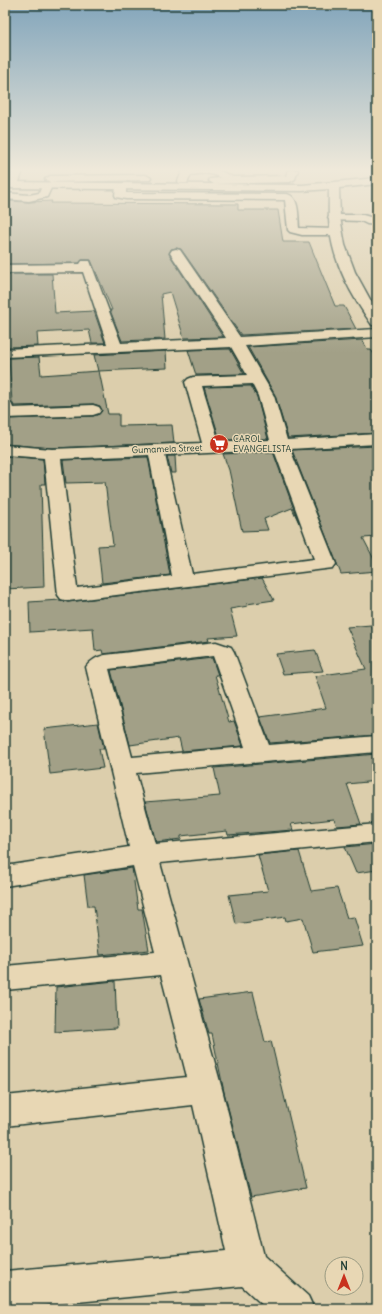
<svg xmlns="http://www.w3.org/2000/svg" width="382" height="1314" viewBox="0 0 382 1314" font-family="Delius,sans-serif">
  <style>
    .building { fill: #a2a087; stroke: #1f3d34 }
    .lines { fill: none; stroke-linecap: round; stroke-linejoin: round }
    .minor-casing { stroke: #1f3d34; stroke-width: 3 }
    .major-casing { stroke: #1f3d34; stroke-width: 3 }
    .minor { fill: #e8d7b4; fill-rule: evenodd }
    .major { fill: #e8d7b4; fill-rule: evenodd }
    .labels { text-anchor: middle; stroke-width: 3; stroke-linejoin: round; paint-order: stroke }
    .far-poi-label { font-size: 9px; fill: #1f3d34; stroke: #e8d7b4; text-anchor: start }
    .far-street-label { font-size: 9px; fill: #1f3d34; stroke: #e8d7b4 }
  </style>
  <rect width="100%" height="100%" fill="#dcceac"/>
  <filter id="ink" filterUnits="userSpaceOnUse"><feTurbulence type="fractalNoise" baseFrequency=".025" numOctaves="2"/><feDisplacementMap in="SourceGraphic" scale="8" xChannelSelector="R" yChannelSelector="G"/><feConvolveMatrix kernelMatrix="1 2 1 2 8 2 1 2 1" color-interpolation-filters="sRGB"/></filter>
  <g filter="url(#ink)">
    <g class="building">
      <path d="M 5,201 L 29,202 L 52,201 L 51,203 L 238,204 L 238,210 L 278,210 L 283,242 L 309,242 L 335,306 L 344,306 L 356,329 L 241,335 L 181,249 L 176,248 L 171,249 L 169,254 L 223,337 L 184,338 L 170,292 L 161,294 L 165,339 L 122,341 L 110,310 L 112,310 L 91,260 L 82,260 L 79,263 L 5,264 Z"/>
      <path d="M 5,274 L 52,274 L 55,313 L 94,311 L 105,343 L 92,343 L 89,330 L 37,333 L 38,346 L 8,347 L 7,342 L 6,342 L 5,318 Z"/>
      <path d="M 362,340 L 368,350 L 371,350 L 377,358 L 377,433 L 288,438 L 275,395 L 248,347 Z"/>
      <path d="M 230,349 L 244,374 L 196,375 L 188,350 Z"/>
      <path d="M 166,351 L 167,368 L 98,371 L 94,355 Z"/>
      <path d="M 39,357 L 41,375 L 99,371 L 108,414 L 119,414 L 119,426 L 172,425 L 174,443 L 52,448 L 5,444 L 5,419 L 93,416 L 99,414 L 102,411 L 100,406 L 93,404 L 14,406 L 12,402 L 9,358 Z"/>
      <path d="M 251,386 L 257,397 L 268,439 L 220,440 L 204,387 Z"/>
      <path d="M 377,446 L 377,537 L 363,538 L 377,565 L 377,571 L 341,574 L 292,450 Z"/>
      <path d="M 273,452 L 299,523 L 292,508 L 264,519 L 268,530 L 242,531 L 229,470 L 223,454 Z"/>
      <path d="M 5,456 L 43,459 L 45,484 L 41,484 L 44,587 L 5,589 Z"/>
      <path d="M 167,456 L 175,456 L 176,473 L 171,473 Z"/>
      <path d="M 148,457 L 170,575 L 102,583 L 98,546 L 113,545 L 105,482 L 66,483 L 63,460 Z"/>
      <path d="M 262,578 L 274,600 L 247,604 L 248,606 L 230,609 L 237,636 L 208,638 L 209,641 L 103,654 L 102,650 L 95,651 L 93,628 L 30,632 L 29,602 L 60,600 L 68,602 Z"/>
      <path d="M 371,625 L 377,639 L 377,735 L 270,743 L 260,717 L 326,708 L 315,676 L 366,669 L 347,627 Z"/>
      <path d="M 315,650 L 323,671 L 283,674 L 276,654 Z"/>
      <path d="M 212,658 L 218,675 L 215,675 L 229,722 L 234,721 L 243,746 L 182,751 L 179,738 L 130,745 L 111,670 Z"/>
      <path d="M 98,723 L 104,749 L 99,749 L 103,768 L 50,774 L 44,729 Z"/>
      <path d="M 377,754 L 377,781 L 347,784 L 361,824 L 337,826 L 334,819 L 291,824 L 293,830 L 228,835 L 227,831 L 181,836 L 181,839 L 156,842 L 145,802 L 220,796 L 214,768 Z"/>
      <path d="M 377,844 L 377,870 L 356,873 L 345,847 Z"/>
      <path d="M 299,851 L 311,891 L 337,888 L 347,918 L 354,917 L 363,946 L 313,952 L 303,918 L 286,921 L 285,917 L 236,924 L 229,895 L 268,891 L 258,855 Z"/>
      <path d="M 132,868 L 138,909 L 142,909 L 149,950 L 100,955 L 94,906 L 88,906 L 84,875 Z"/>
      <path d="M 115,981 L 117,1028 L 55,1032 L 56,987 Z"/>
      <path d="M 253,992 L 265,1042 L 271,1041 L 306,1188 L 251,1197 L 224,1092 L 212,1034 L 209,1034 L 199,999 Z"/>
    </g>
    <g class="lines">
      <g class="minor-casing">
        <g id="minor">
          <path d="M 13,170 L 23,170 L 18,185 L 13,188 L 8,185 Z"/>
          <path d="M 190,170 L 218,170 L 233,177 L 286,176 L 288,170 L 298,170 L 295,179 L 290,182 L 214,184 L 209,181 L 210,179 L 221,178 C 211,172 201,173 191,175 L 187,183 L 179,183 L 178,181 L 182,172 Z"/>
          <path d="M 146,175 L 151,178 L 150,180 L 50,182 L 45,179 L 50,176 Z"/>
          <path d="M 47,183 L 52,186 L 47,197 L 29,201 L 5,199 L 5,193 L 29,195 L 39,193 L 43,184 Z"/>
          <path d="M 121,184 L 126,187 L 126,193 L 287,194 C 300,197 298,217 299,228 L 336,229 L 340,230 L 342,232 L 340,234 L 336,235 L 302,235 L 290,232 L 288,230 L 285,200 L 126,199 L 116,197 L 115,195 L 116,187 Z"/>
          <path d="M 334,215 L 363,215 L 377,219 L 377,225 L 367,224 L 361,221 L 330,220 L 328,218 L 330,216 Z"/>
          <path d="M 176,249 L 180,250 L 240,337 L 377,329 L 377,337 L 245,346 L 274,396 L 287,440 L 377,434 L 377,444 L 290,449 L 336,564 L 333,568 L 68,601 L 61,599 L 58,595 L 44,458 L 5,455 L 5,445 L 52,449 L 202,443 L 185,382 L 188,379 L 193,377 L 247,375 L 231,347 L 5,357 L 5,349 L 107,344 L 83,272 L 5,273 L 5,265 L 80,264 L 82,261 L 90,261 L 121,343 L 226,338 L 170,253 L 172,250 ZM 252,384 L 258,396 L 270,440 L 219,442 L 202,386 ZM 274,450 L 314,559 L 192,574 L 165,455 ZM 149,455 L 172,576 L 77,588 L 61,459 Z"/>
          <path d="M 5,401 L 11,403 L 13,408 L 93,405 L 99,407 L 101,410 L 99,413 L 93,415 L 6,418 Z"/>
          <path d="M 216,642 L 231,647 L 234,652 L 269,745 L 377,736 L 377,752 L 136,773 L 155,844 L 377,824 L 377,842 L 160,863 L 222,1089 L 264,1256 L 308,1296 L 314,1309 L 267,1309 L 242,1286 L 5,1309 L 5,1271 L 226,1251 L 193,1105 L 5,1126 L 5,1096 L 187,1077 L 161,975 L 5,990 L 5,966 L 155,952 L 133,866 L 5,886 L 5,866 L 129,847 L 86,667 C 91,660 97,657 105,655 ZM 213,656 L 245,747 L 132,757 L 109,669 Z"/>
        </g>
      </g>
      <g class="major-casing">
        <path id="major" d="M 377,178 L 377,184 L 339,188 L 340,217 L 345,245 L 355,272 L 377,312 L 377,326 L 372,325 C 352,296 334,265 330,230 C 328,216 329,203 329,189 L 302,191 L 5,188 L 5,182 L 302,185 Z"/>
      </g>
      <use href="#minor" class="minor"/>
      <use href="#major" class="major"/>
    </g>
  </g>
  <linearGradient id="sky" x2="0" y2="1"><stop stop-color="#82a5bb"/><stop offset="0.48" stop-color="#efe9da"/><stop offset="1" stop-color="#efe9da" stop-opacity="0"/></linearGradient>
  <rect width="382" height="353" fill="url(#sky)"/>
  <defs>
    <g id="supermarket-disc" transform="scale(1)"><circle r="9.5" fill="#c8321e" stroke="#e8d7b4"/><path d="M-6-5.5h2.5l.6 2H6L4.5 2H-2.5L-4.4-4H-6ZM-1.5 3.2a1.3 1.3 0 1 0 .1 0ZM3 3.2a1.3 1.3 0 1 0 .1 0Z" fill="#fff"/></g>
  </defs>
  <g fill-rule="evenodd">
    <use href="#supermarket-disc" x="219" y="444"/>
  </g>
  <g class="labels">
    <g class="far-poi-label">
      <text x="233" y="442">CAROL<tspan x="233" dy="10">EVANGELISTA</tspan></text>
    </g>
    <g class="far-street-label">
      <text transform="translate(167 449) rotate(-2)" y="3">Gumamela Street</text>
    </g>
  </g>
  <rect width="382" height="1314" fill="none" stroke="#e8d7b4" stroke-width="20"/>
  <rect x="10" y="10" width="362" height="1294" fill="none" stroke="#1f3d34" stroke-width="1.5" filter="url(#ink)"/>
  <g transform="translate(344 1276)"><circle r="19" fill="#e8d7b4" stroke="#989981"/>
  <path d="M0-3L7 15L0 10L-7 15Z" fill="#c8321e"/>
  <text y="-6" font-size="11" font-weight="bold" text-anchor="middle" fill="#1f3d34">N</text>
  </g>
</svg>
